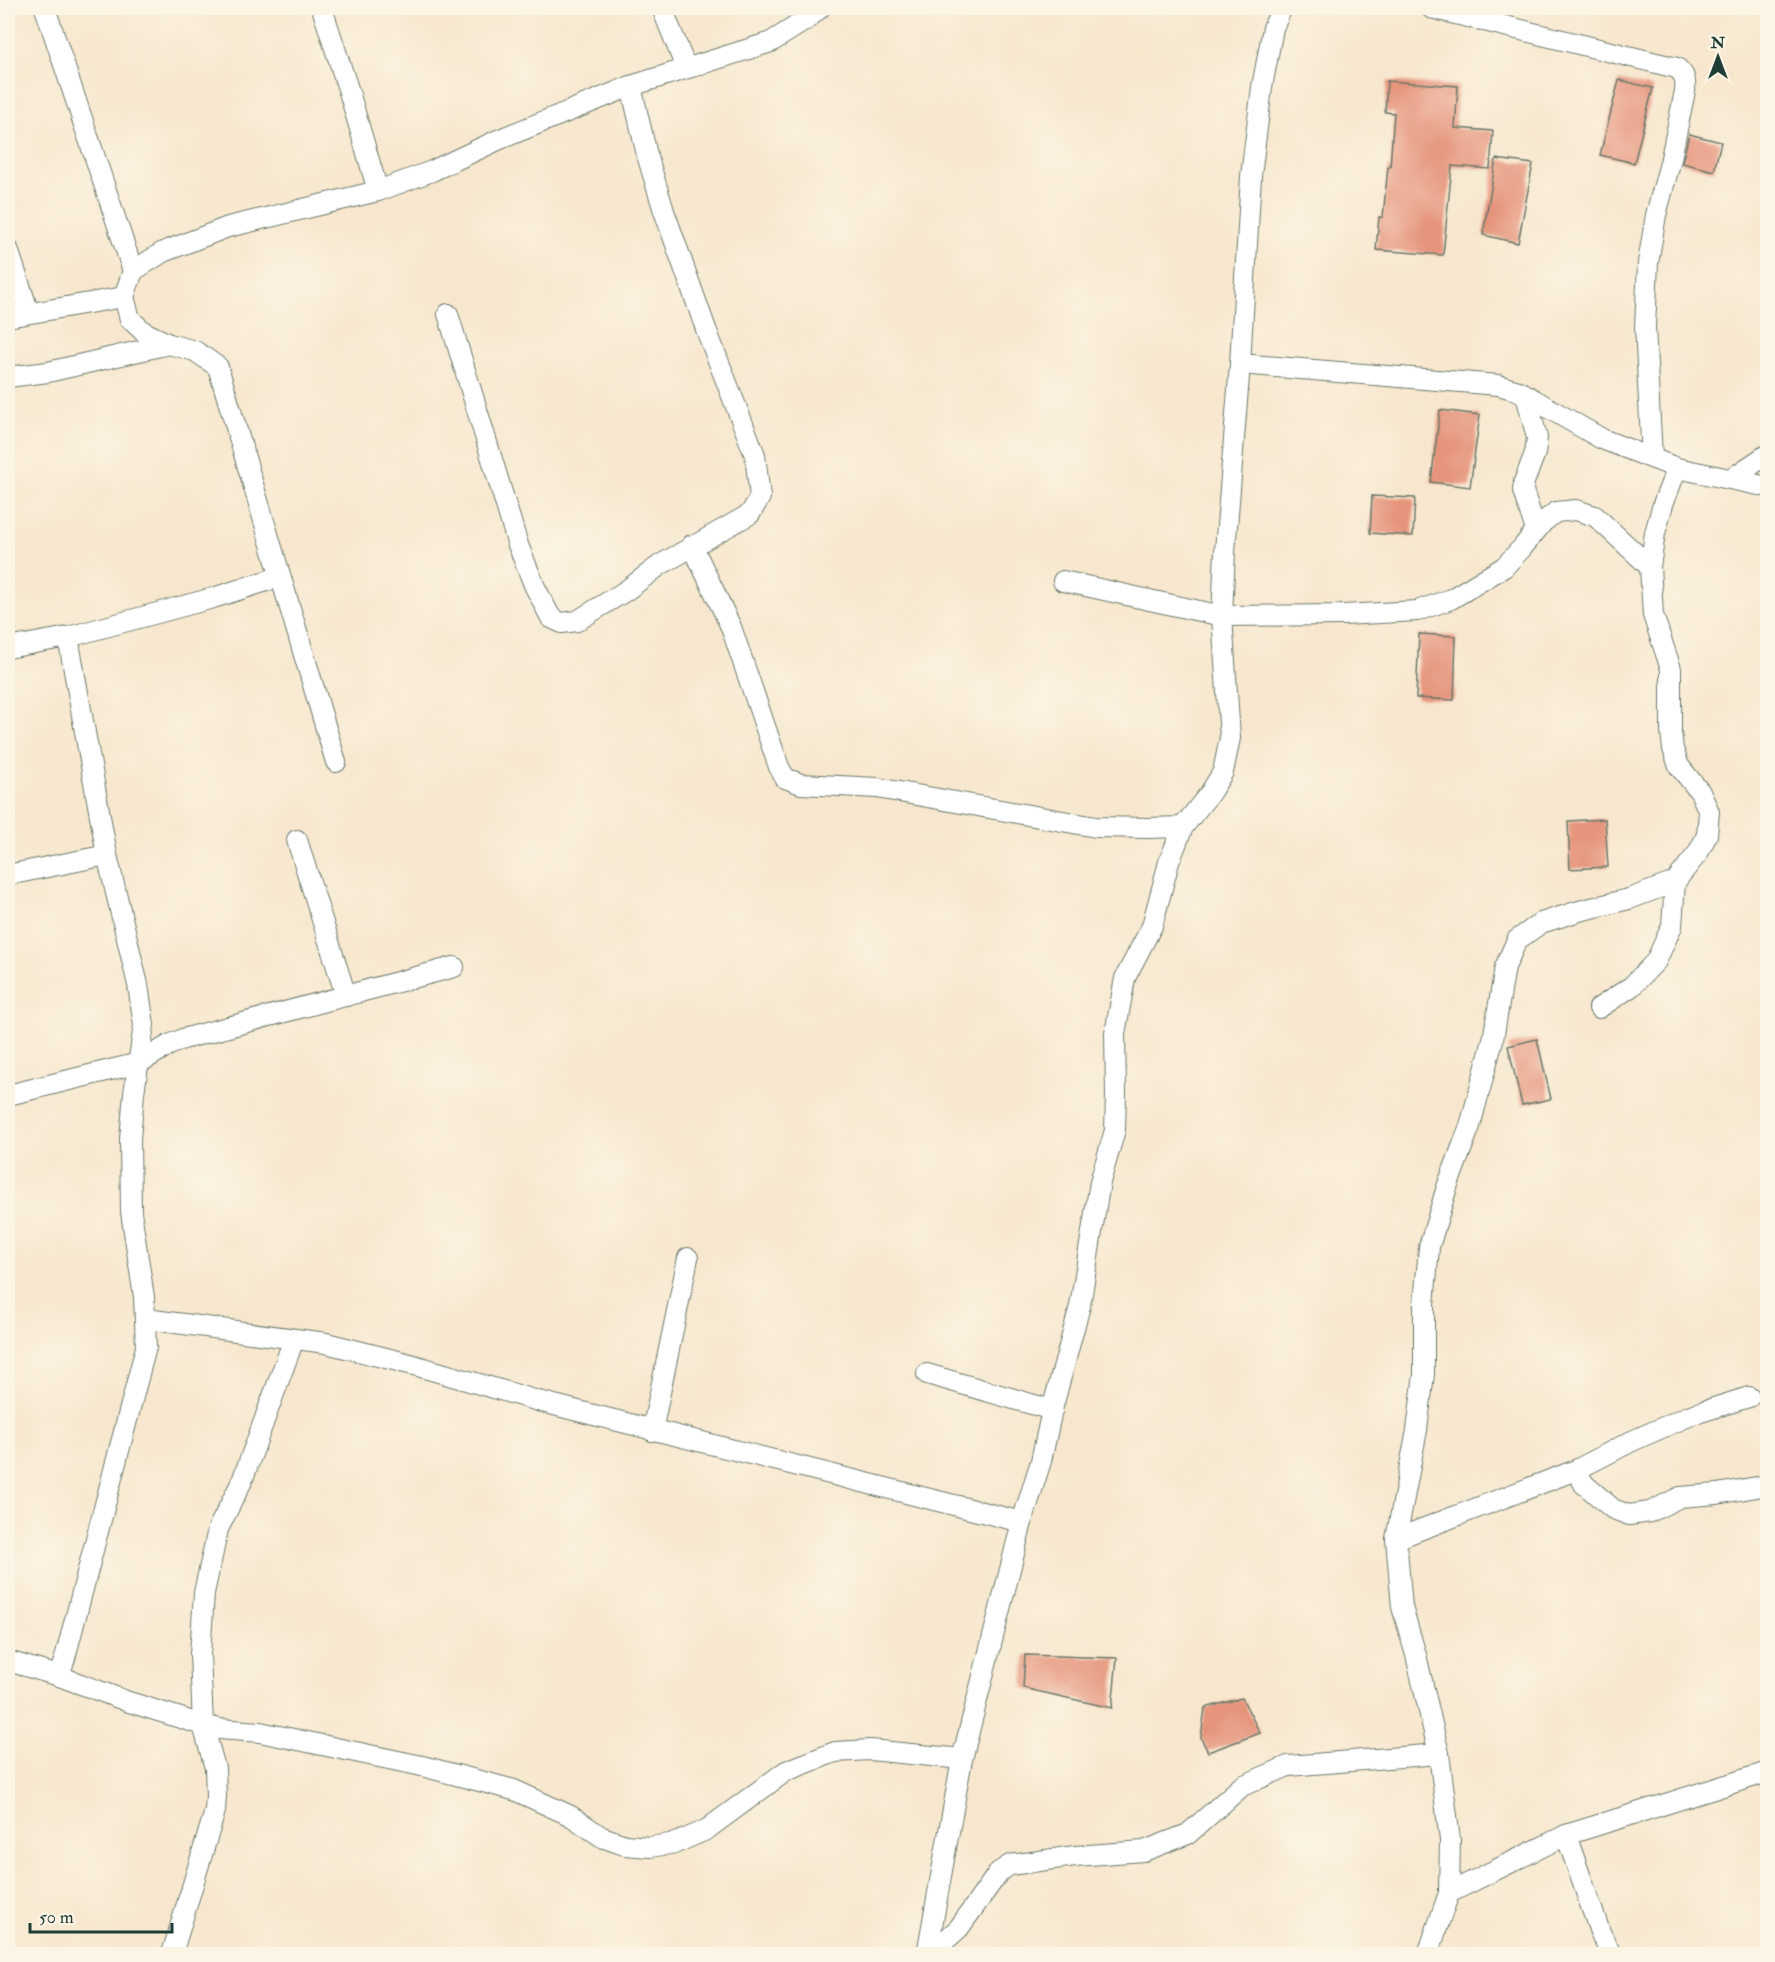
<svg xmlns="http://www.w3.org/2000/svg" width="1775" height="1962" viewBox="0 0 1775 1962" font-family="'IM FELL Double Pica',serif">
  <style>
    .building { fill: #e6947c }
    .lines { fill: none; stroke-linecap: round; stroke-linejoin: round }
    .minor-casing { stroke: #6b786a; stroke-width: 22 }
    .minor { stroke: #fff; stroke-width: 20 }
  </style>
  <rect width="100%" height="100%" fill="#fcf5e5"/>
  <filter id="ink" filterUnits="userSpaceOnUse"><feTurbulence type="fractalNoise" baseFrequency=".0167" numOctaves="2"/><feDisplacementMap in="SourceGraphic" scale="12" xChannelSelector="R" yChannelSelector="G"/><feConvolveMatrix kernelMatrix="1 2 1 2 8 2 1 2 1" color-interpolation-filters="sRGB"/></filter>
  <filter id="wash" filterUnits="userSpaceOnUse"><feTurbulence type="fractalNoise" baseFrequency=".008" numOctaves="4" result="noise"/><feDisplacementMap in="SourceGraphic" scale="24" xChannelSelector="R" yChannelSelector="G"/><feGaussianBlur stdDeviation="1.35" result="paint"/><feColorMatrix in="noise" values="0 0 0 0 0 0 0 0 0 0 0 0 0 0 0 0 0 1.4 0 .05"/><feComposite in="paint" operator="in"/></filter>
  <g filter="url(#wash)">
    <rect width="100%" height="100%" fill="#f7e7ce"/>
    <g id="blocks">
      <g class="building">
        <path d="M 1619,80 L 1653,88 L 1634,163 L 1600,155 Z"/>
        <path d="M 1387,81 L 1458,86 L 1455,128 L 1493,131 L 1490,169 L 1452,166 L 1443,255 L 1376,250 L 1379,217 L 1383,217 L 1388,167 L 1390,167 L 1394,113 L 1385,112 Z"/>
        <path d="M 1689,134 L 1721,142 L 1714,171 L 1682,163 Z"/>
        <path d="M 1496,159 L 1533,164 L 1518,243 L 1483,235 Z"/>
        <path d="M 1440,410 L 1480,415 L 1470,487 L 1431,482 Z"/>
        <path d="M 1372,496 L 1415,498 L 1413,536 L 1370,533 Z"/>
        <path d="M 1419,634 L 1456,636 L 1454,700 L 1416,698 Z"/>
        <path d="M 1605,819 L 1608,867 L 1570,869 L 1568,821 Z"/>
        <path d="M 1537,1039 L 1551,1099 L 1522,1105 L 1508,1046 Z"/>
        <path d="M 1025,1655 L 1117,1658 L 1112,1708 L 1023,1688 Z"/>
        <path d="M 1242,1698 L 1260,1733 L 1208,1752 L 1201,1738 L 1205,1708 Z"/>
      </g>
    </g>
  </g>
  <g filter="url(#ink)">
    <use href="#blocks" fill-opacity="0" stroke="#6b786a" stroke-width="1.5"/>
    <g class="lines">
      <g class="minor-casing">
        <g id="minor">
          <path d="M 45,8 L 133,271 L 124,297 L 130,319 L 144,332 L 169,344 L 195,351 L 218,367 L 336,762"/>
          <path d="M 322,8 L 350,95 L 378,191"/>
          <path d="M 662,8 L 686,68"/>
          <path d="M 1431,8 L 1677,68 C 1685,75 1686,80 1685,91 L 1670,163 L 1656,215 L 1648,263 L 1645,327 L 1652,458"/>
          <path d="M 8,249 L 29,313"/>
          <path d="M 133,271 L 163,252 L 228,227 L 378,191 L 432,171 L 500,139 L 631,86 L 771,42 L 806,20 L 820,8"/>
          <path d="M 448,314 L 518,545 L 535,587 L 551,618 L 562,623 L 577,621 L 627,590 L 660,565 L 750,514 L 760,497 L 755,455 L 707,332 L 664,211 L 647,155 L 631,86"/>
          <path d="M 8,317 L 124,297"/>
          <path d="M 1240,364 L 1498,385 L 1519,391 L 1602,439 L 1677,468 L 1768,487"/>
          <path d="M 8,377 L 48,372 L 169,344"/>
          <path d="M 1526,395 L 1537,438 L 1535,453 L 1524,482 L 1523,491 L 1536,530"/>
          <path d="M 1732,478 L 1768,454"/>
          <path d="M 692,545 L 731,627 L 779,767 L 785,778 L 801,784 L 877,788 L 1096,827 L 1148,828 L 1183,827"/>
          <path d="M 1063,581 L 1222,616 L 1343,615 L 1417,611 L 1451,599 L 1504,567 L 1522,548 L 1543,522 L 1556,512 L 1576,510 L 1595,516 L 1650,567"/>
          <path d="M 8,648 L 68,637 L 213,598 L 279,577"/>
          <path d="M 297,840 L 346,996"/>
          <path d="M 8,875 L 107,855"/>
          <path d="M 1599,1008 L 1632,986 L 1656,961 L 1672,926 L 1675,882"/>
          <path d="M 8,1095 L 139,1063 L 169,1045 L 183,1039 L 454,967"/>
          <path d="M 146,1319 L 326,1343 L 414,1365 L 538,1401 L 1022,1522"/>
          <path d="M 927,1374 L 1052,1410"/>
          <path d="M 652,1431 L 688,1258"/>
          <path d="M 1576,1470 L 1584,1484 L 1613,1509 L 1629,1515 L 1650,1512 L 1680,1497 L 1717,1494 L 1768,1485"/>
          <path d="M 1396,1539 L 1576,1470 L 1632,1441 L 1691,1415 L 1749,1397"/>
          <path d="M 8,1661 L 59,1676 L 129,1702 L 203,1725 L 219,1729 L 260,1732 L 422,1766 L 514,1790 L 571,1816 L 602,1837 L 625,1845 L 650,1847 L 676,1843 L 706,1830 L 786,1771 L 835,1752 L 870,1750 L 962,1759"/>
          <path d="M 59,1676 L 65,1658 L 146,1347 L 144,1297 L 131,1212 L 130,1139 L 134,1093 L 144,1025 L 138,985 L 107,855 L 68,637"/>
          <path d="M 1566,1835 L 1768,1772"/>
          <path d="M 1449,1893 L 1566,1835 L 1600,1932 L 1611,1954"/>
          <path d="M 172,1954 L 215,1811 L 216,1796 L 215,1768 L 203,1725 L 200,1655 L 204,1593 L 218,1529 L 242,1481 L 294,1339"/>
          <path d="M 927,1954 L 962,1759 L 1022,1522 L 1041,1461 L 1052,1410 L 1080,1306 L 1100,1182 L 1115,1130 L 1116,1094 L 1115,1034 L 1125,978 L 1152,926 L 1169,862 L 1183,827 L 1210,793 L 1223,772 L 1230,738 L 1222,616 L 1225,551 L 1240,364 L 1251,176 L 1262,87 L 1273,28 L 1282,8"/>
          <path d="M 930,1954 L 959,1928 L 999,1872 L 1010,1865 L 1075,1856 L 1144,1851 L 1188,1834 L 1242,1786 L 1288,1766 L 1439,1754"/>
          <path d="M 1428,1954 L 1449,1893 L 1450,1840 L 1439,1754 L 1416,1655 L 1402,1607 L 1396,1539 L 1417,1430 L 1424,1374 L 1424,1304 L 1429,1247 L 1447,1187 L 1470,1126 L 1493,1040 L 1505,967 L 1517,940 L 1541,923 L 1579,911 L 1629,899 L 1675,882 L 1698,853 L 1707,835 L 1709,812 L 1700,792 L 1679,766 L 1673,749 L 1671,732 L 1671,669 L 1653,615 L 1650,567 L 1655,533 L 1663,504 L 1677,468"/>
        </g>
      </g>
      <use href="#minor" class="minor"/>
    </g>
  </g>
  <rect width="1775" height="1962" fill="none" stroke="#fcf5e5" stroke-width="30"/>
  <g transform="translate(1718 57)" stroke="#fcf5e5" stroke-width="4.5" paint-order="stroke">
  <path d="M0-4.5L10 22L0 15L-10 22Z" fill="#1f3d34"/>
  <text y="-9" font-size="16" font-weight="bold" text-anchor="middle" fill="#1f3d34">N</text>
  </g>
  <path d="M30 1923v9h142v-9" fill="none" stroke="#1f3d34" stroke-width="3"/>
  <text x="39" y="1923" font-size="18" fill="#1f3d34" stroke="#fcf5e5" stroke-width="4.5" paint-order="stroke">50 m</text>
</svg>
